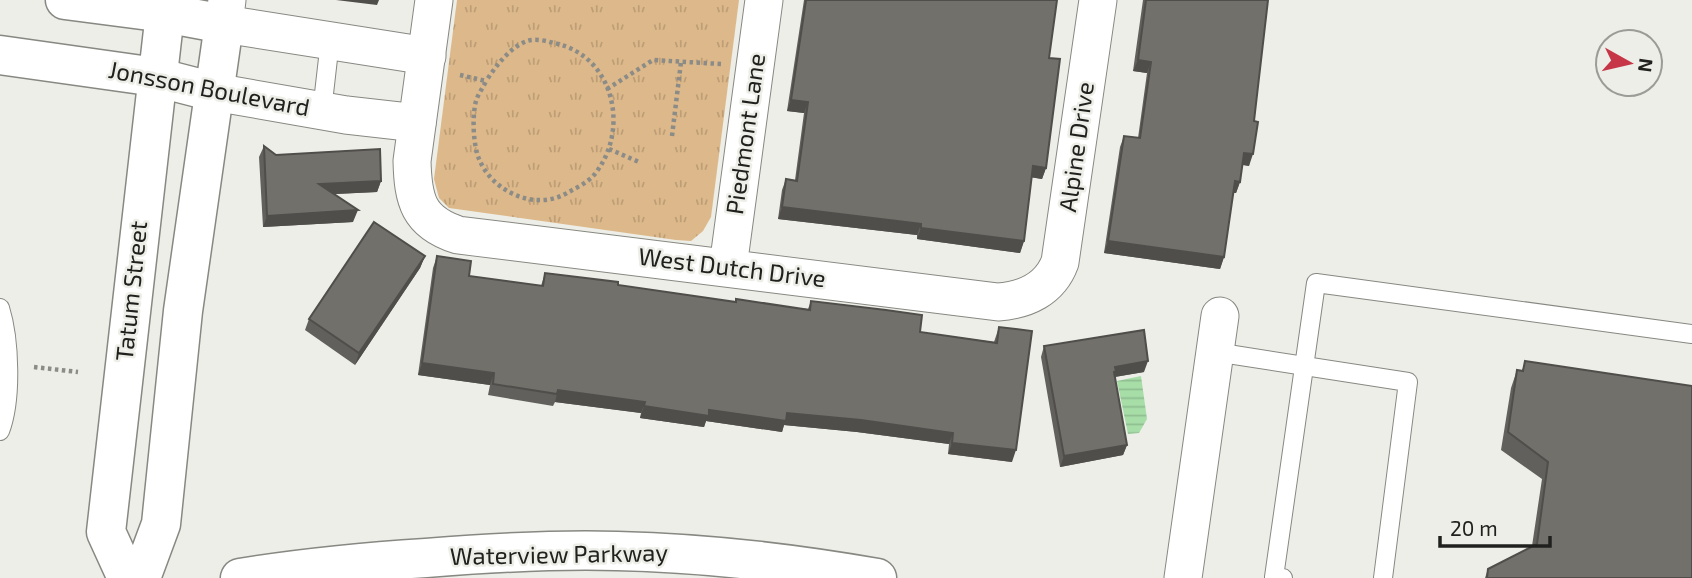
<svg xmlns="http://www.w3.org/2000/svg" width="1692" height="578" viewBox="0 0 1692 578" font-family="'Exo 2',sans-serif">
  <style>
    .park { fill: url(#park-tufts) }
    .water { fill: url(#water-rules) }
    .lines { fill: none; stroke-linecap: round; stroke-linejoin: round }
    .lane-casing { stroke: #878882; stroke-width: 20 }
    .street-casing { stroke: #878882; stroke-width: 39 }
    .secondary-casing { stroke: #878882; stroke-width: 41 }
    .path { stroke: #8b8c87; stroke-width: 4.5; stroke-dasharray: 3.5 3.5; stroke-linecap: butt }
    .lane { stroke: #fff; stroke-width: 18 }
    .street { stroke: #fff; stroke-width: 37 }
    .secondary { stroke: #fff; stroke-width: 38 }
    .wall { fill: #62605c }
    .shaded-wall { fill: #504e4b }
    .building { fill: #72706b; stroke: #504e4b; stroke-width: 2 }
    .labels { text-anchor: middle; stroke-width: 5; stroke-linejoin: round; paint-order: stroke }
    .street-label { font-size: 24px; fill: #20201e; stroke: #edeee7 }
  </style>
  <defs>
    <pattern id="park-tufts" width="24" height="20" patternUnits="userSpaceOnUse" patternTransform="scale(1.75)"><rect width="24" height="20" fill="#ddb88a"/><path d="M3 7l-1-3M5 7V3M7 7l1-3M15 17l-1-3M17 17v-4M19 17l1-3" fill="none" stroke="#bd9e77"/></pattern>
    <pattern id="water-rules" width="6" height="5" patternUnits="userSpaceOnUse" patternTransform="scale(1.75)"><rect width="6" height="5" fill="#a7dea8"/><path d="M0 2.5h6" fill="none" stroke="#8fbe90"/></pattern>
  </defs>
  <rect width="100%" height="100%" fill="#edeee7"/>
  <path class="park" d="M 457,0 L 739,0 L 711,217 L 703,231 L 691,241 L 676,240 L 449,208 L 439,198 L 434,179 Z"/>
  <path class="water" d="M 1141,376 L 1147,419 L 1139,433 L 1128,434 L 1117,381 Z"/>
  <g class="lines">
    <g class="lane-casing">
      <g id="lane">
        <path d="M 322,111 L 330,41"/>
        <path d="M 0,308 C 10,340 12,400 0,431"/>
        <path d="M 1215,352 L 1408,382 L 1383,578"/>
        <path d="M 1283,578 L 1274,577 L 1316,283 L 1692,334"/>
      </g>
    </g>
    <g class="street-casing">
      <g id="street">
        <path d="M 227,0 L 224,24 L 427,56"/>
        <path d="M 434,0 L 412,161 C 413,200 418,222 458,235 L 998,302 C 1026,300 1050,289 1060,262 L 1098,0"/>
        <path d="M 214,92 L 346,115 L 417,123"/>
        <path d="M 728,267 L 764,0"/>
        <path d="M 1183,578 L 1220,316"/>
      </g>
    </g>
    <g class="secondary-casing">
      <g id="secondary">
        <path d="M 65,0 L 165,13 L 224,24 L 183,311 L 161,524 L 141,578"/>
        <path d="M 0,55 L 156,77 L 214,92"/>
        <path d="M 127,578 L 106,532 L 165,13"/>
        <path d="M 240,578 C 302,568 364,562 426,558 C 489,553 554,549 617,551 C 705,553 791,563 877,578"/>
      </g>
    </g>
    <g class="path">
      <path d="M 460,75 L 486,81 C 483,88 478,94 476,101 C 472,116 473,144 479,159 C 493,193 536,211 567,193 C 576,188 587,183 594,175 C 631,130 614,55 554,43 C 546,41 535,38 527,41 C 510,47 496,66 486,81"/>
      <path d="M 607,89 L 653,60 L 721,64"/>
      <path d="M 672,136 L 681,62"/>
      <path d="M 609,149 L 639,162"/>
      <path d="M 34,367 L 78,372"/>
    </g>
    <use href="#lane" class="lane"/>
    <use href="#street" class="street"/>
    <use href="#secondary" class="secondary"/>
  </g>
  <g class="wall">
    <path d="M 804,0 L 1057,0 L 1049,58 L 1046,168 L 1042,179 L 1031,177 L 1024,241 L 1020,253 L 917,239 L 917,235 L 778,219 L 782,190 L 786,179 L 795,180 L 804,113 L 787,111 Z"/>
    <path d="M 1143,0 L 1268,0 L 1249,166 L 1242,165 L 1240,182 L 1236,193 L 1233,193 L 1224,257 L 1220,269 L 1104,253 L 1120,147 L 1124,136 L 1138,138 L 1147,73 L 1133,71 Z"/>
    <path d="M 264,146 L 276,155 L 381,181 L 377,192 L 334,194 L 353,222 L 263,227 L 259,157 Z"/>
    <path d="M 425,256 L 420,268 L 355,365 L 305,330 L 309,319 Z"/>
    <path d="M 437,256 L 469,276 L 541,286 L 545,273 L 618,285 L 735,302 L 808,309 L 811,301 L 920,332 L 994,342 L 999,327 L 1012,462 L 948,454 L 949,444 L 857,432 L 784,425 L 782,432 L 706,421 L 704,427 L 640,418 L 641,413 L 555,402 L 553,406 L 488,395 L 490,385 L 418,375 L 433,268 Z"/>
    <path d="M 1044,346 L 1144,372 L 1115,377 L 1127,445 L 1123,455 L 1060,467 L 1041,357 Z"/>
    <path d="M 1525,361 L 1692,578 L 1485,578 L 1488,569 L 1532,546 L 1542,479 L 1501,450 L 1511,388 L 1517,370 L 1522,371 Z"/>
  </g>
  <g class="shaded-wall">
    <path d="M 336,0 L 379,0 L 377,5 Z"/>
    <path d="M 1138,60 L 1151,62 L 1147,73 L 1133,71 Z"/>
    <path d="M 791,100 L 808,102 L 804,113 L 787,111 Z"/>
    <path d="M 1244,153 L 1253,154 L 1249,166 L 1240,164 Z"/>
    <path d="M 1033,166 L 1046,168 L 1042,179 L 1029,177 Z"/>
    <path d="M 381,181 L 377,192 L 315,195 L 319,184 Z"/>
    <path d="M 1235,181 L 1240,182 L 1236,193 L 1231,192 Z"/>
    <path d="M 782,207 L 921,224 L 917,235 L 778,219 Z"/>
    <path d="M 358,210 L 353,222 L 263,227 L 267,216 Z"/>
    <path d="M 921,228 L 1024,241 L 1020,253 L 917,239 Z"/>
    <path d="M 1108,241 L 1224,257 L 1220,269 L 1104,253 Z"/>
    <path d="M 425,256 L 420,268 L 355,365 L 359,353 Z"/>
    <path d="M 1148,361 L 1144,372 L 1114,377 L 1112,382 L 1115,367 Z"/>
    <path d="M 422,363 L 494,373 L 490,385 L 418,375 Z"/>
    <path d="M 558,390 L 645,402 L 641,413 L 555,402 Z"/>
    <path d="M 644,406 L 787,413 L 861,420 L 953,433 L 949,444 L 857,432 L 784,425 L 782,432 L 706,421 L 704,427 L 640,418 Z"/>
    <path d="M 952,443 L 1016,450 L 1012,462 L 948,454 Z"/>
    <path d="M 1127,445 L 1123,455 L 1060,467 L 1064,456 Z"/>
  </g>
  <g class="building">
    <path d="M 806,0 L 1057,0 L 1049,58 L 1060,59 L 1046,168 L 1033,166 L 1024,241 L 921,228 L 921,224 L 782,207 L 786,179 L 797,181 L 808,102 L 791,100 Z"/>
    <path d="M 1146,0 L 1268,0 L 1254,121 L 1258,122 L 1253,154 L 1244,153 L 1240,182 L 1235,181 L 1224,257 L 1108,241 L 1124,136 L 1140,138 L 1151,62 L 1138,60 Z"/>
    <path d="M 264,146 L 276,155 L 380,149 L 381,181 L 319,184 L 358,210 L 267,216 Z"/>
    <path d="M 374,222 L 425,256 L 359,353 L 309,319 Z"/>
    <path d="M 437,256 L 471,261 L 469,276 L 543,286 L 545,273 L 618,282 L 618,285 L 736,302 L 736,299 L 810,310 L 811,301 L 886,310 L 922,315 L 920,332 L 997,343 L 999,327 L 1032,331 L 1016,450 L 952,443 L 953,433 L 861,420 L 787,413 L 786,421 L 709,410 L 709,416 L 644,406 L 645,402 L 558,390 L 557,394 L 493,384 L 494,373 L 422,363 Z"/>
    <path d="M 1144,330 L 1148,361 L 1115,367 L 1116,371 L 1114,372 L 1127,445 L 1064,456 L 1044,346 Z"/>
    <path d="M 1525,361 L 1692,386 L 1692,578 L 1487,578 L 1488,569 L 1537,544 L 1548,462 L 1508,432 L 1517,370 L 1523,371 Z"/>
  </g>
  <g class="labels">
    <g class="street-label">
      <text transform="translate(209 89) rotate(11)" y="8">Jonsson Boulevard</text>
      <text transform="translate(746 134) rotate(-82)" y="8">Piedmont Lane</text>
      <text transform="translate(1077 147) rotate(-82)" y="8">Alpine Drive</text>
      <text transform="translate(732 268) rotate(7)" y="8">West Dutch Drive</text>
      <text transform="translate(132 291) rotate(-84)" y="8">Tatum Street</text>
      <text transform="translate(559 555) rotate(-1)" y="8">Waterview Parkway</text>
    </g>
  </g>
  <g transform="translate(1629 63) rotate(98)"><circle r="33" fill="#edeee7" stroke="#9b9c97" stroke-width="2"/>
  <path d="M0-5L12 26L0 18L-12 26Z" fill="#c63647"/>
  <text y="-10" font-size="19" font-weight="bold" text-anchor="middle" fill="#20201e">N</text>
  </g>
  <path d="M1440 536v10h110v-10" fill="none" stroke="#20201e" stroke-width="3.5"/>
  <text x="1450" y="536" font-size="21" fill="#20201e" stroke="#edeee7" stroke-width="5" paint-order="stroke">20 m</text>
</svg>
